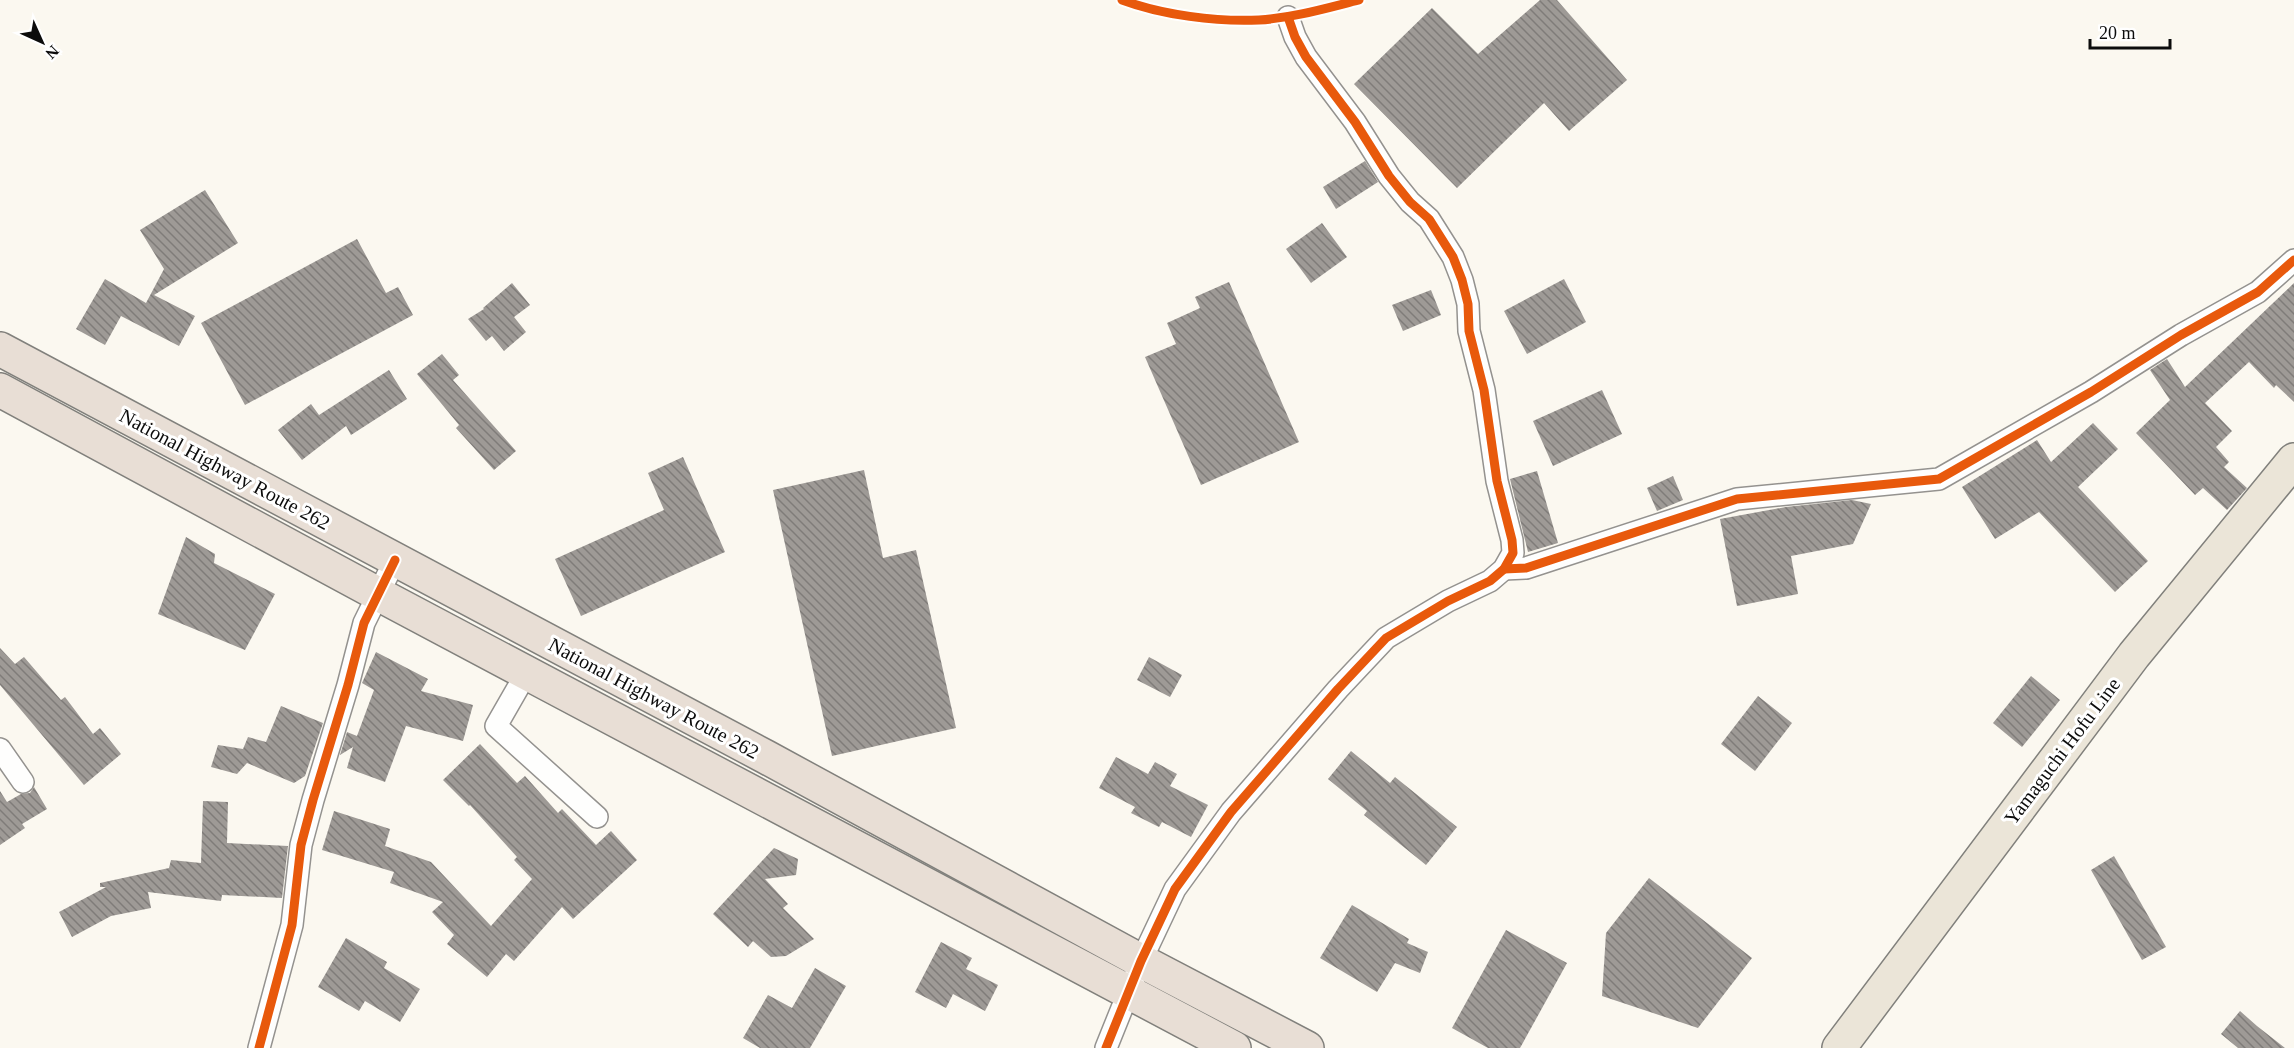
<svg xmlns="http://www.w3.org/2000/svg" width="2294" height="1048" viewBox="0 0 2294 1048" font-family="Georgia,serif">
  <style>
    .building { fill: url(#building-back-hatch) }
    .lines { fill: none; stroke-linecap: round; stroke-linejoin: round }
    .street-casing { stroke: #94928f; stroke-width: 24 }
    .primary-casing { stroke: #81807c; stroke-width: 36 }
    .highway-casing { stroke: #81807c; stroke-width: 36 }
    .street { stroke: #fefefd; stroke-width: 21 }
    .primary { stroke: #ebe5d8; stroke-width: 33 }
    .highway { stroke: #e8ded5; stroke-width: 33 }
    .cycleway-casing { stroke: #fff; stroke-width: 13 }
    .cycleway { stroke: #e8590c; stroke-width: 9 }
    .labels { text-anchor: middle; stroke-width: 6; stroke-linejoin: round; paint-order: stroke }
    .street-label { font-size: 20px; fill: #0c0c0c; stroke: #fff }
  </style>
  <defs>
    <pattern id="building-back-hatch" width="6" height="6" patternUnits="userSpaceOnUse" patternTransform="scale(1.5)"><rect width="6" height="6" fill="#9e9a96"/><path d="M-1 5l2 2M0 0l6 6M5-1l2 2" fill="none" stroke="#7f7c79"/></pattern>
  </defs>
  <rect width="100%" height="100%" fill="#fbf8f0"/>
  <g class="building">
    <path d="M 1540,0 L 1557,0 L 1627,80 L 1569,131 L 1544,103 L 1457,188 L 1354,84 L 1432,8 L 1478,54 Z"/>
    <path d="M 1365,161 L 1378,182 L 1336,209 L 1323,187 Z"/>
    <path d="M 205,190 L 238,243 L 154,295 L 195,316 L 179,346 L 121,316 L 105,345 L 76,329 L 105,279 L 146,303 L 164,269 L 140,230 Z"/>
    <path d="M 1322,223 L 1347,257 L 1311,283 L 1286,249 Z"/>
    <path d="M 357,239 L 386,293 L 398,287 L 413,315 L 245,405 L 201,323 Z"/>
    <path d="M 1564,279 L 1586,322 L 1527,354 L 1504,311 Z"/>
    <path d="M 1229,282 L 1299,442 L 1201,485 L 1145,357 L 1176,344 L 1167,323 L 1200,308 L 1195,297 Z"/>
    <path d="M 512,283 L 530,305 L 514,317 L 526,332 L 504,351 L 492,336 L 486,341 L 468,319 L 484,309 L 483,308 Z"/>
    <path d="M 2294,283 L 2294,402 L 2276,385 L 2274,388 L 2249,362 L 2205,403 L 2232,431 L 2216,447 L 2229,462 L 2224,467 L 2247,488 L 2227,510 L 2203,488 L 2195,495 L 2136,433 L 2170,400 L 2150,370 L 2167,359 L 2185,387 Z"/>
    <path d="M 1431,290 L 1441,315 L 1403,331 L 1392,305 Z"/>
    <path d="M 442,354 L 459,375 L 453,380 L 516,451 L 494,470 L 456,428 L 459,425 L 417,374 Z"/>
    <path d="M 389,370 L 407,399 L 351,435 L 346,426 L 302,460 L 278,430 L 311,404 L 319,415 Z"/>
    <path d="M 1602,390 L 1622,434 L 1553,466 L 1533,421 Z"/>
    <path d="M 2093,423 L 2118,449 L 2078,487 L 2148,561 L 2115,592 L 2039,512 L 1995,539 L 1962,487 L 2037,440 L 2051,462 Z"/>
    <path d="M 683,457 L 725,552 L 581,616 L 555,559 L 664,510 L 648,473 Z"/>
    <path d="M 864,470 L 883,558 L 916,550 L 956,728 L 832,756 L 773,490 Z"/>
    <path d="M 1537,471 L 1558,543 L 1528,552 L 1510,479 Z"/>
    <path d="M 1673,476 L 1683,500 L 1657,511 L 1647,488 Z"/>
    <path d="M 1852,500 L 1871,504 L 1853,544 L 1791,556 L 1798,594 L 1737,606 L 1720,519 L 1786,507 Z"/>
    <path d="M 186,537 L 215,554 L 214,563 L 275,594 L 245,650 L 158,614 Z"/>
    <path d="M 0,648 L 15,664 L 24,657 L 61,700 L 65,697 L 93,734 L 100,728 L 121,754 L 84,785 L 0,685 Z"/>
    <path d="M 376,652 L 428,679 L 421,691 L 473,705 L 463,741 L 406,726 L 385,782 L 347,768 L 353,747 L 340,755 L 347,732 L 357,736 L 374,690 L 362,683 Z"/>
    <path d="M 1149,657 L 1182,675 L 1170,697 L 1137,680 Z"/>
    <path d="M 2031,676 L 2060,700 L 2022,747 L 1993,723 Z"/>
    <path d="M 1758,696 L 1792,723 L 1755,771 L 1721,744 Z"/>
    <path d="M 281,706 L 323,723 L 305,776 L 294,783 L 247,763 L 237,774 L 211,767 L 218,745 L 243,749 L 248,737 L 266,742 Z"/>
    <path d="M 480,744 L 517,783 L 525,776 L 558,813 L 562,809 L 596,845 L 611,831 L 637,860 L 573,919 L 562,907 L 514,961 L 506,954 L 487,977 L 447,944 L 454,935 L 432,912 L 443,902 L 390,883 L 394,872 L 322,850 L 334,811 L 390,829 L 385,846 L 431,862 L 491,926 L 532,879 L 514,860 L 517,857 L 470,805 L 469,806 L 443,780 Z"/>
    <path d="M 1351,751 L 1390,783 L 1395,777 L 1457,827 L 1426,865 L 1364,815 L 1367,811 L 1328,779 Z"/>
    <path d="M 1116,757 L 1148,774 L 1155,762 L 1177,774 L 1170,786 L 1208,805 L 1191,837 L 1162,822 L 1159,827 L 1131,813 L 1135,807 L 1099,788 Z"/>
    <path d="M 34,787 L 47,809 L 22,824 L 25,828 L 0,845 L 0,791 L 7,802 L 21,794 L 30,793 Z"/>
    <path d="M 203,801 L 228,802 L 227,843 L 288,846 L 282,898 L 222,895 L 221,901 L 148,892 L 151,908 L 111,916 L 72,937 L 59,912 L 106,887 L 100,887 L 100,883 L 169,868 L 171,860 L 201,863 Z"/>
    <path d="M 774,848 L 798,859 L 796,875 L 765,879 L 788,904 L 783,908 L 814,939 L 786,956 L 771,957 L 753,941 L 748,947 L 713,914 Z"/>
    <path d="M 2114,856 L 2166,947 L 2142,960 L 2091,870 Z"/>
    <path d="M 1649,878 L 1752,958 L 1698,1028 L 1602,996 L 1606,933 Z"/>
    <path d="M 1352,905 L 1409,939 L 1407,943 L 1428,952 L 1420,973 L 1395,963 L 1377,992 L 1320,958 Z"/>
    <path d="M 1506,930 L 1567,963 L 1520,1048 L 1488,1048 L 1452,1028 Z"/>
    <path d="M 346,938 L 387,962 L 384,968 L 420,989 L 400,1022 L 365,1001 L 359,1011 L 318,987 Z"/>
    <path d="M 941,942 L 972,958 L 966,969 L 998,985 L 985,1011 L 953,994 L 946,1008 L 915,992 Z"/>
    <path d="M 815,968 L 846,986 L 810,1048 L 760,1048 L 743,1038 L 768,995 L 792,1008 Z"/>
    <path d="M 2240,1011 L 2257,1026 L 2285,1048 L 2238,1048 L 2221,1034 Z"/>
  </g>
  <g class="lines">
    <g class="street-casing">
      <g id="street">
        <path d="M 1504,569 L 1526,568 L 1737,499 L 1939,479 L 2091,392 L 2181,335 L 2258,292 L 2294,260"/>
        <path d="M 527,672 L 496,726 L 597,817"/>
        <path d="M 0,749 L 23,782"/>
        <path d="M 259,1048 L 292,925 L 301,845 L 313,800 L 348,685 L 364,623 L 395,560"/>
        <path d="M 1106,1048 L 1141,961 L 1175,889 L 1231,812 L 1338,689 L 1386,638 L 1448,601 L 1490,581 L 1504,569 L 1513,553 L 1512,540 L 1497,481 L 1484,390 L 1469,331 L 1468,304 L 1462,280 L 1453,257 L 1429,219 L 1410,202 L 1389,176 L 1355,122 L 1306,57 L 1295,37 L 1288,17"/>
      </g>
    </g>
    <g class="primary-casing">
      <path id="primary" d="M 1839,1048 L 2134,655 L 2294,460"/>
    </g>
    <g class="highway-casing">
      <g id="highway">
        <path d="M 0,349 L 766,757 L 1141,961 L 1307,1048"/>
        <path d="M 0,390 L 378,594 L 1234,1048"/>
      </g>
    </g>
    <use href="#street" class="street"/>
    <use href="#primary" class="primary"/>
    <use href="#highway" class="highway"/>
    <g class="cycleway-casing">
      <g id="cycleway">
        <path d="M 1122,0 C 1162,15 1217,22 1259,20 C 1293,18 1327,8 1359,0"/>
        <path d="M 1504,569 L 1526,568 L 1737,499 L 1939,479 L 2091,392 L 2181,335 L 2258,292 L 2294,260"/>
        <path d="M 259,1048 L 292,925 L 301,845 L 313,800 L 348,685 L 364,623 L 395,560"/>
        <path d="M 1106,1048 L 1141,961 L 1175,889 L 1231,812 L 1338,689 L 1386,638 L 1448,601 L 1490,581 L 1504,569 L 1513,553 L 1512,540 L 1497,481 L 1484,390 L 1469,331 L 1468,304 L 1462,280 L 1453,257 L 1429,219 L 1410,202 L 1389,176 L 1355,122 L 1306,57 L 1295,37 L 1288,17"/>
      </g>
    </g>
    <use href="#cycleway" class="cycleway"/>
  </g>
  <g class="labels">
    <g class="street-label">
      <text transform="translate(225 469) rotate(28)" y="7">National Highway Route 262</text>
      <text transform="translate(654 698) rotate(28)" y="7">National Highway Route 262</text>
      <text transform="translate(2062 751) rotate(-53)" y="7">Yamaguchi Hofu Line</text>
    </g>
  </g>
  <g transform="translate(42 42) rotate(135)" stroke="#ffffff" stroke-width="4.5" paint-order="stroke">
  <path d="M0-4.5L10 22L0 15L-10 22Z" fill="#0c0c0c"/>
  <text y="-9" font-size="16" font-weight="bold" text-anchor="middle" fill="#0c0c0c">N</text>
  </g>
  <path d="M2090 39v9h80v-9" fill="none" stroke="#0c0c0c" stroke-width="3"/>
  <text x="2099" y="39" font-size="18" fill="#0c0c0c" stroke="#ffffff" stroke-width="4.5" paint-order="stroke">20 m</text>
</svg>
